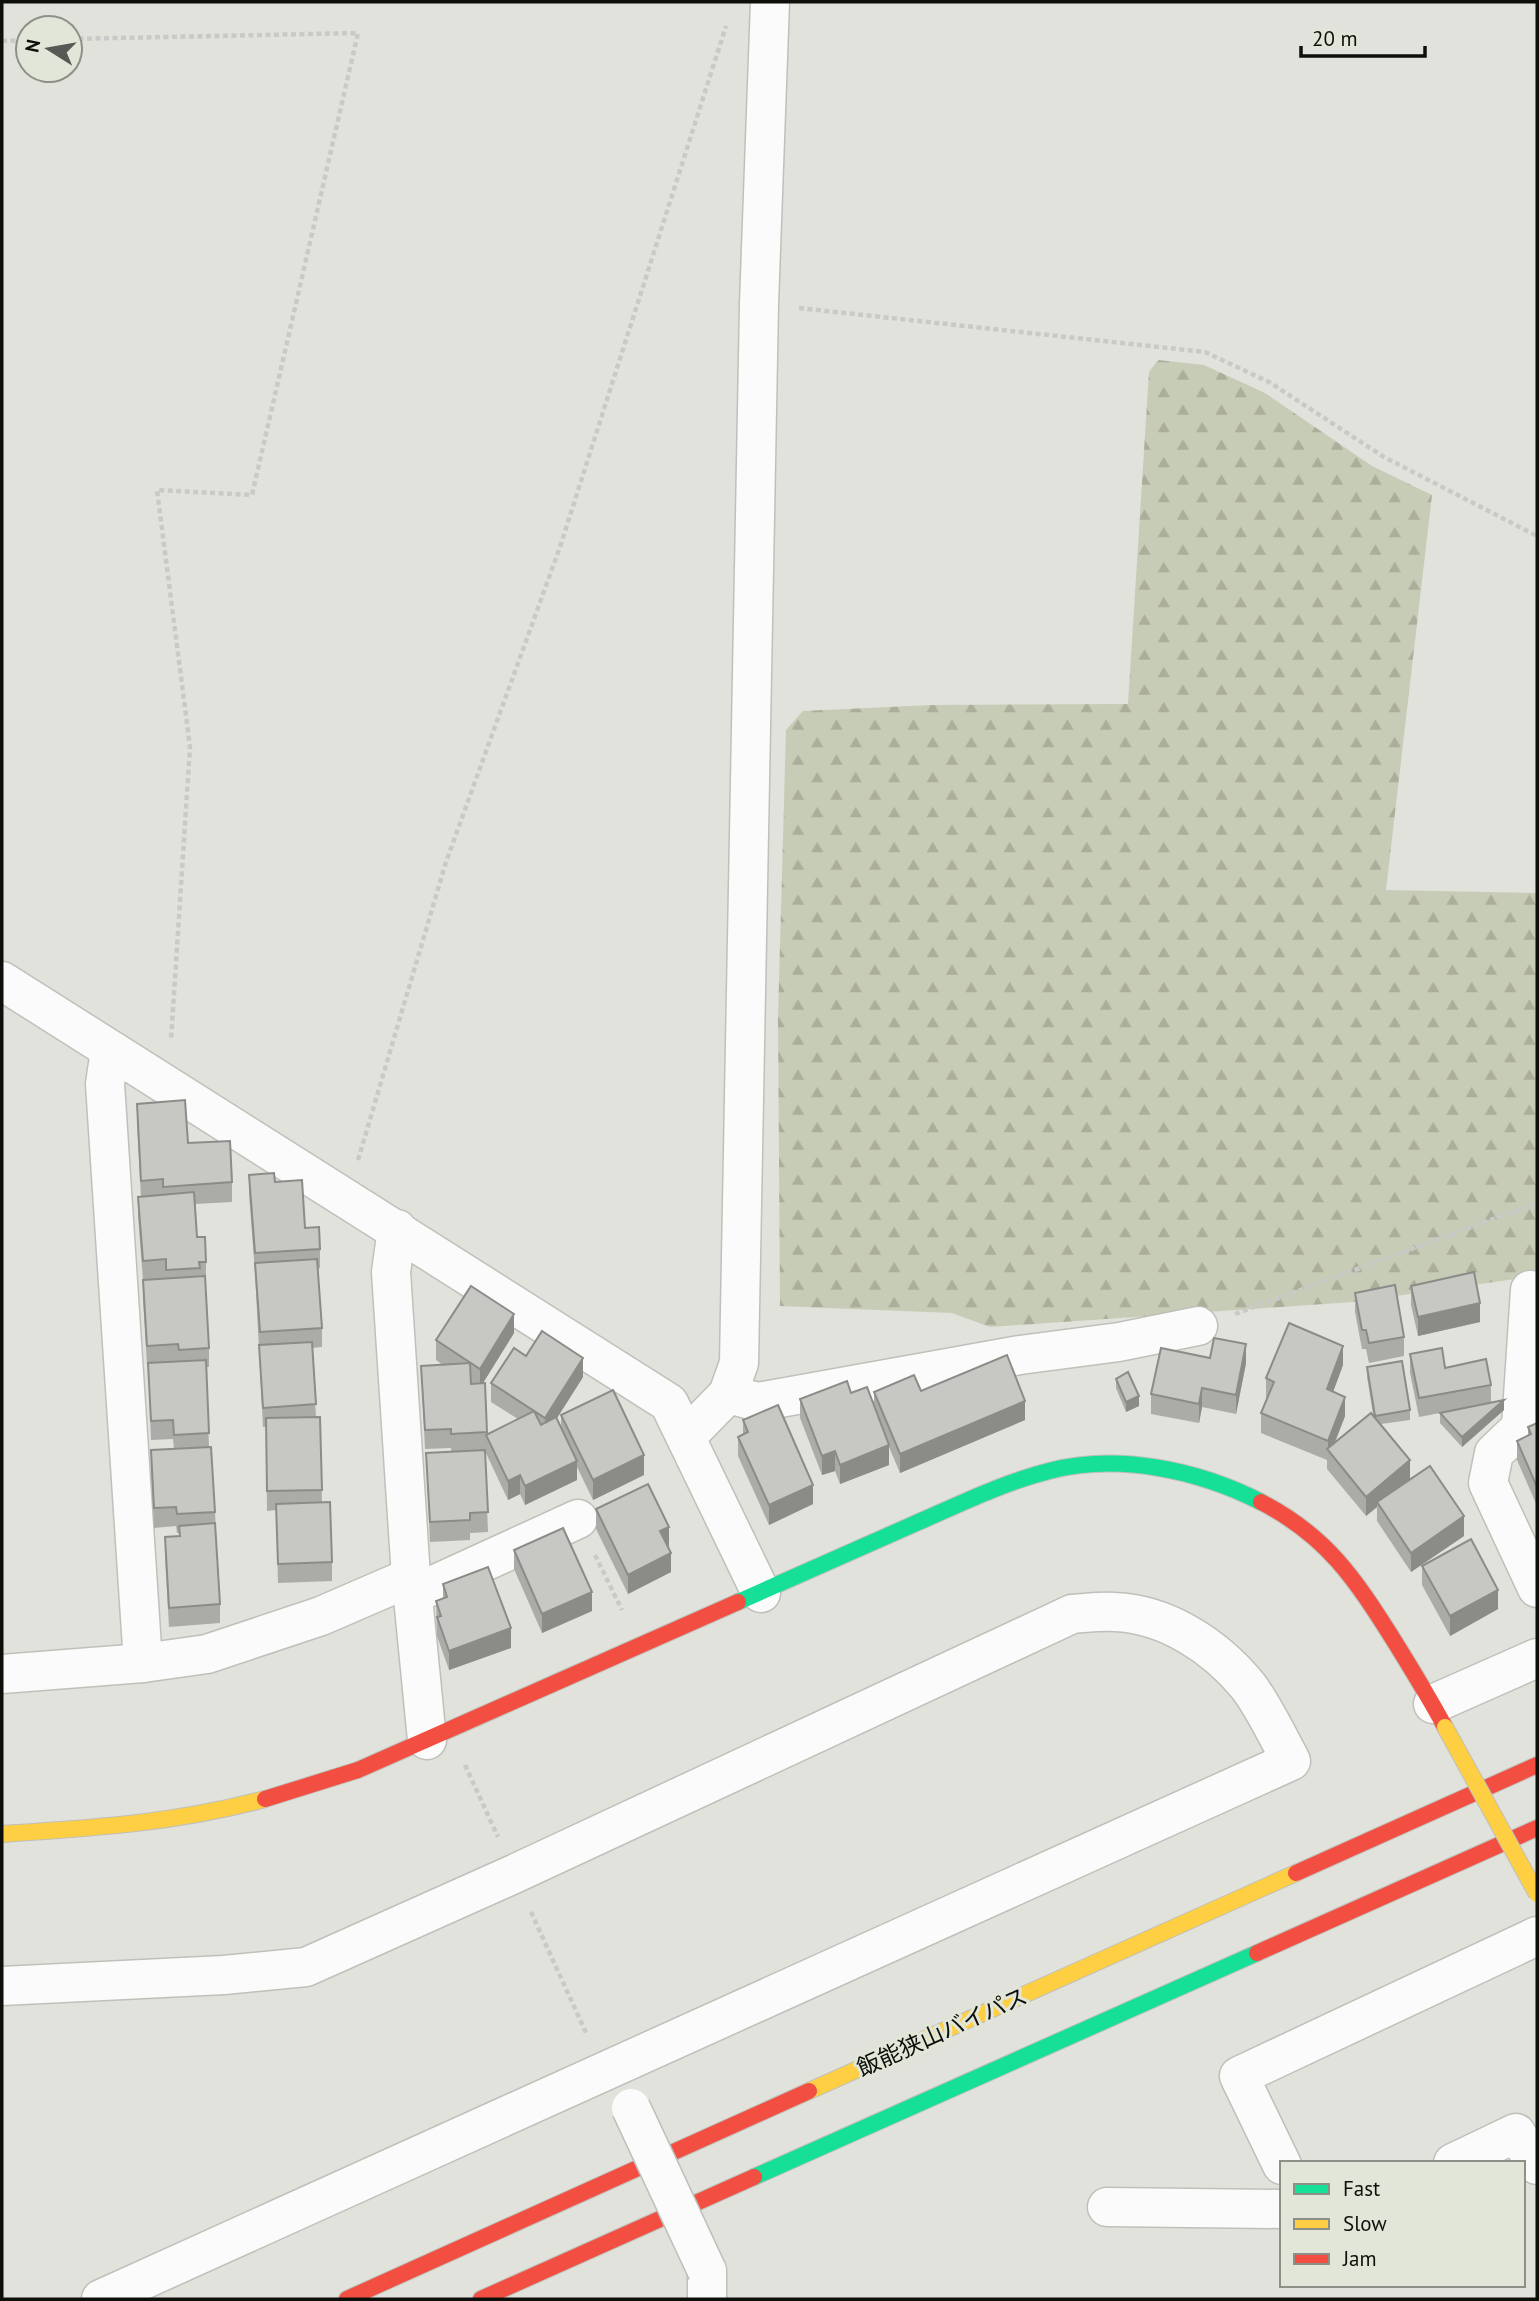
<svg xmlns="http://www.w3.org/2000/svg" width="1539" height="2301" viewBox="0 0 1539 2301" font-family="'PT Sans','Noto Sans JP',sans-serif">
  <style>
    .forest { fill: url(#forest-firs) }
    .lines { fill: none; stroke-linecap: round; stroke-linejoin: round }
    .street-casing { stroke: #bfc0ba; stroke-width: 41 }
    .fast-casing { stroke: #bfc0ba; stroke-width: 18 }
    .slow-casing { stroke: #bfc0ba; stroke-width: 18 }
    .jam-casing { stroke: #bfc0ba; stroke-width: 18 }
    .path { stroke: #c9cac8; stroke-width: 4.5; stroke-dasharray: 5 3.5; stroke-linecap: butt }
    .street { stroke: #fafbfa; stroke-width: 38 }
    .fast { stroke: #16e098; stroke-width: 16 }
    .slow { stroke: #ffcf43; stroke-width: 16 }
    .jam { stroke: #f24e42; stroke-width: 16 }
    .street-bridge-casing { stroke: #bfc0ba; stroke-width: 41; stroke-linecap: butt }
    .slow-bridge-casing { stroke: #bfc0ba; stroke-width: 18; stroke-linecap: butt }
    .street-bridge { stroke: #fafbfa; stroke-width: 38 }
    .slow-bridge { stroke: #ffcf43; stroke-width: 16 }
    .wall { fill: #abaca8 }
    .shaded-wall { fill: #8b8c88 }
    .building { fill: #c7c8c3; stroke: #8b8c88; stroke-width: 2 }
    .labels { text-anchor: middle; stroke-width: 6; stroke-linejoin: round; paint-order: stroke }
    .street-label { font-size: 23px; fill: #0d0f0a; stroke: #e2e6d8 }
  </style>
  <defs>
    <pattern id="forest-firs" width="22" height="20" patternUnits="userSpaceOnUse" patternTransform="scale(1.75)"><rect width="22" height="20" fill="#c7ccb6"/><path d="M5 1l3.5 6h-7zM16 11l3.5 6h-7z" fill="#aaae9b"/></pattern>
  </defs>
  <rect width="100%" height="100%" fill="#e1e2dc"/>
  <path class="forest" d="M 1158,360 L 1204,365 L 1265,393 L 1372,466 L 1432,495 L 1386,890 L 1537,893 L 1537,1276 L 1353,1302 L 990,1327 L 952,1313 L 780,1306 L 778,1017 L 786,730 L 803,711 L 932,705 L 1128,704 L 1149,372 Z"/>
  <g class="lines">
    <g class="street-casing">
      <g id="street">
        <path d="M 2,981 L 669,1403 L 761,1593"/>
        <path d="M 110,1050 L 105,1084 L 143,1663"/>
        <path d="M 397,1229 L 391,1272 L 411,1577 L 427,1740"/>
        <path d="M 728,1394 L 758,1402 L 1020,1355 L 1119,1342 L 1198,1326"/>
        <path d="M 1537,1412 L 1494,1453 L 1488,1483 L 1537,1588"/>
        <path d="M 1521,1427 L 1530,1290"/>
        <path d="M 686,1437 L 728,1394 L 739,1363 L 759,304 L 770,2"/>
        <path d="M 414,1594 L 578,1519"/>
        <path d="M 2,1674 L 143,1663 L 207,1654 L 321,1616 L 411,1577"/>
        <path d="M 1433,1704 L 1537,1658"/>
        <path d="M 2,1986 L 224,1975 L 306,1967 L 514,1874 L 1072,1614 C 1086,1613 1101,1611 1115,1612 C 1167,1614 1216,1647 1248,1686 C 1264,1707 1278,1737 1291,1761 L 101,2299"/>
        <path d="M 1453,2163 L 1516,2133 L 1537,2165"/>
        <path d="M 1282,2165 L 1239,2076 L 1537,1936"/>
        <path d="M 1107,2207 L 1282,2209"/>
        <path d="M 707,2299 L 707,2271"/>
      </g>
    </g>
    <g class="fast-casing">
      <g id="fast">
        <path d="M 738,1602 C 797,1576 856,1550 914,1524 C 958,1505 1002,1483 1049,1471 C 1119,1453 1198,1470 1261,1502"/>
        <path d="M 754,2177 L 1257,1953"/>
      </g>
    </g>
    <g class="slow-casing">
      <g id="slow">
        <path d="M 2,1834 C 93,1828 176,1823 265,1799"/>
        <path d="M 809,2091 L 1296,1873"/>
      </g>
    </g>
    <g class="jam-casing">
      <g id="jam">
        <path d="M 1261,1502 C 1327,1536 1355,1579 1393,1639 C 1411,1668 1429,1697 1445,1727"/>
        <path d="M 265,1799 L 358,1770 L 738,1602"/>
        <path d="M 1296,1873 L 1537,1765"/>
        <path d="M 1257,1953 L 1537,1828"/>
        <path d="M 347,2299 L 809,2091"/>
        <path d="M 481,2299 L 754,2177"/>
      </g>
    </g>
    <g class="path">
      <path d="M 70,39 L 358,33 L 252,495 L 157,490 L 190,747 L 171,1040"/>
      <path d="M 2,41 L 28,40"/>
      <path d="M 799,308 L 1205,352 L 1269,382 L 1384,457 L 1537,536"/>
      <path d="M 358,1160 L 446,862 L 560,547 L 726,26"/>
      <path d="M 1235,1314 L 1537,1203"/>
      <path d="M 595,1555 L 622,1610"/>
      <path d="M 465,1765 L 498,1837"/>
      <path d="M 531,1912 L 587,2035"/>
    </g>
    <use href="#street" class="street"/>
    <use href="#fast" class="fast"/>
    <use href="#slow" class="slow"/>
    <use href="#jam" class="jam"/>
    <g class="street-bridge-casing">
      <path id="street-bridge" d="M 631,2108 L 707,2271"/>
    </g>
    <g class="slow-bridge-casing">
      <path id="slow-bridge" d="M 1445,1727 L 1537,1894"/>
    </g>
    <use href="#street-bridge" class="street-bridge"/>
    <use href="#slow-bridge" class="slow-bridge"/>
  </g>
  <g class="wall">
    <path d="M 137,1104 L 188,1143 L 232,1182 L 232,1202 L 195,1204 L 197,1237 L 206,1262 L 206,1281 L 205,1281 L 209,1348 L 209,1367 L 206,1367 L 209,1447 L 215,1512 L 220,1604 L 220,1623 L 169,1627 L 165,1556 L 165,1537 L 179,1536 L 179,1533 L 177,1533 L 176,1526 L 154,1528 L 151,1469 L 151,1450 L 174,1449 L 173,1439 L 151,1440 L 148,1365 L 147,1365 L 143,1299 L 143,1280 L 138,1216 L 138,1197 L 141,1197 L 137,1123 Z"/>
    <path d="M 249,1175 L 275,1182 L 320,1249 L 320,1268 L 318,1269 L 322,1328 L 322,1347 L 312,1348 L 316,1417 L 320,1417 L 322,1503 L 332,1562 L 332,1581 L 278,1583 L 276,1510 L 267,1511 L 266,1427 L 263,1427 L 255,1273 L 249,1194 Z"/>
    <path d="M 1411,1286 L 1480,1322 L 1418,1336 L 1411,1305 Z"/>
    <path d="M 1355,1293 L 1404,1337 L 1404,1356 L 1369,1363 L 1366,1349 L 1362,1349 L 1355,1312 Z"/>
    <path d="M 514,1333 L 482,1384 L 485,1383 L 487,1434 L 518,1419 L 491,1402 L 491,1383 L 526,1356 L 583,1377 L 557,1418 L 561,1427 L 561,1415 L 644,1475 L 593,1500 L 577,1467 L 577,1480 L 525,1505 L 520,1494 L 508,1500 L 485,1451 L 488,1532 L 470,1533 L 470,1540 L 430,1542 L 426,1453 L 451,1452 L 451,1448 L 425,1449 L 421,1366 L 443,1365 L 436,1360 L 436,1340 Z"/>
    <path d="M 1410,1354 L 1491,1385 L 1491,1403 L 1504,1410 L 1462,1447 L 1440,1423 L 1440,1413 L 1419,1417 L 1410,1373 Z"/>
    <path d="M 1246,1363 L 1236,1414 L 1202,1407 L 1199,1423 L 1151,1414 L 1151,1394 Z"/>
    <path d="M 1343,1365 L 1333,1392 L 1345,1416 L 1335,1443 L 1373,1414 L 1367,1377 L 1367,1367 L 1410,1410 L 1410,1420 L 1381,1424 L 1410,1479 L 1464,1536 L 1411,1572 L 1377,1521 L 1377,1507 L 1366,1516 L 1327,1469 L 1327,1460 L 1261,1433 L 1261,1413 L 1267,1398 L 1266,1398 L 1266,1378 Z"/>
    <path d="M 1116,1379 L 1139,1406 L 1126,1412 L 1116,1388 Z"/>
    <path d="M 921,1391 L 1025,1420 L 900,1473 L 889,1447 L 889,1465 L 840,1484 L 835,1471 L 822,1475 L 800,1418 L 800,1399 L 851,1393 L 874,1405 L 874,1392 Z"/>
    <path d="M 743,1420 L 813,1504 L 769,1525 L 738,1456 L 738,1437 L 743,1435 Z"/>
    <path d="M 1537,1423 L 1537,1506 L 1517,1460 L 1517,1441 L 1528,1436 L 1528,1427 Z"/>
    <path d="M 596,1509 L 669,1546 L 671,1572 L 628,1594 L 596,1529 Z"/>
    <path d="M 514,1550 L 592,1611 L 542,1633 L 514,1569 Z"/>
    <path d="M 1422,1566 L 1498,1609 L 1450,1636 L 1422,1585 Z"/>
    <path d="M 443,1584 L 511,1648 L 449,1670 L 437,1636 L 436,1601 L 443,1598 Z"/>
  </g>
  <g class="shaded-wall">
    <path d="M 1480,1303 L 1480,1322 L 1418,1336 L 1418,1317 Z"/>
    <path d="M 514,1314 L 514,1333 L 480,1388 L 480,1369 Z"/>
    <path d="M 1246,1344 L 1246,1363 L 1236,1414 L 1236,1395 Z"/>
    <path d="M 1343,1346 L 1343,1365 L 1327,1408 L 1327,1389 Z"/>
    <path d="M 583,1358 L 583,1377 L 545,1437 L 545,1418 Z"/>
    <path d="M 1202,1388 L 1202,1407 L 1199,1423 L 1199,1404 Z"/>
    <path d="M 1139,1396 L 1139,1406 L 1126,1412 L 1126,1402 Z"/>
    <path d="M 1345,1397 L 1345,1416 L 1330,1454 L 1328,1450 L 1328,1441 Z"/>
    <path d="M 1504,1400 L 1504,1410 L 1462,1447 L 1462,1437 Z"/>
    <path d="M 1025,1401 L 1025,1420 L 900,1473 L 900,1454 Z"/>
    <path d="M 889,1445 L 889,1465 L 840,1484 L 840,1465 Z"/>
    <path d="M 835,1451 L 835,1471 L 822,1475 L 822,1456 Z"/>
    <path d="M 644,1455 L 644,1475 L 593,1500 L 593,1480 Z"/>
    <path d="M 1410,1460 L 1410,1479 L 1377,1502 L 1377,1507 L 1366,1516 L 1366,1497 Z"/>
    <path d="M 577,1461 L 577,1480 L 525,1505 L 525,1486 Z"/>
    <path d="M 520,1475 L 520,1494 L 508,1500 L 508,1481 Z"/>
    <path d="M 813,1485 L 813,1504 L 769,1525 L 769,1505 Z"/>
    <path d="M 1464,1516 L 1464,1536 L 1411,1572 L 1411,1553 Z"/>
    <path d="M 669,1527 L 669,1546 L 660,1550 L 660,1531 Z"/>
    <path d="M 671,1553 L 671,1572 L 628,1594 L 628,1575 Z"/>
    <path d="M 1498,1590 L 1498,1609 L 1450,1636 L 1450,1616 Z"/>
    <path d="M 592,1592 L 592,1611 L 542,1633 L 542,1614 Z"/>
    <path d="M 511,1628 L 511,1648 L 449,1670 L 449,1651 Z"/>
  </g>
  <g class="building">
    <path d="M 185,1100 L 188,1143 L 230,1141 L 232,1182 L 163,1187 L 163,1179 L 141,1181 L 137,1104 Z"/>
    <path d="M 274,1173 L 275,1182 L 302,1180 L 305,1228 L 319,1227 L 320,1249 L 255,1253 L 249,1175 Z"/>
    <path d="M 194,1192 L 197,1237 L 205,1237 L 206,1262 L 199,1262 L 200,1268 L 166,1270 L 166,1259 L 143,1261 L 138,1197 Z"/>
    <path d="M 317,1259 L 322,1328 L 260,1332 L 255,1263 Z"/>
    <path d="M 1474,1272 L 1480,1303 L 1418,1317 L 1411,1286 Z"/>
    <path d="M 205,1276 L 209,1348 L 179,1350 L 178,1344 L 147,1346 L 143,1280 Z"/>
    <path d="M 1395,1285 L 1404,1337 L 1369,1343 L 1366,1330 L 1362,1330 L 1355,1293 Z"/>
    <path d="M 471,1286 L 514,1314 L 480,1369 L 436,1340 Z"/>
    <path d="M 1289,1323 L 1343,1346 L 1327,1389 L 1345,1397 L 1328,1441 L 1261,1413 L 1274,1382 L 1266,1378 Z"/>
    <path d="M 542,1331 L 583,1358 L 545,1418 L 491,1383 L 514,1348 L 526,1356 Z"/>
    <path d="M 1214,1338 L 1246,1344 L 1236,1395 L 1202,1388 L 1199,1404 L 1151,1394 L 1161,1348 L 1210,1358 Z"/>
    <path d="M 312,1342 L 316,1404 L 263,1408 L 259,1345 Z"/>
    <path d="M 1442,1348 L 1445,1368 L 1486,1359 L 1491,1385 L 1419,1398 L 1410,1354 Z"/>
    <path d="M 1007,1355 L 1025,1401 L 900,1454 L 874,1392 L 914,1375 L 921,1391 Z"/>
    <path d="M 206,1360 L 209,1433 L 174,1435 L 173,1420 L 151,1421 L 148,1363 Z"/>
    <path d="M 1402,1361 L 1410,1410 L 1375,1416 L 1367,1367 Z"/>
    <path d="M 470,1363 L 471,1384 L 485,1383 L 487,1432 L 451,1434 L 451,1429 L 425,1430 L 421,1366 Z"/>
    <path d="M 1128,1372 L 1139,1396 L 1126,1402 L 1116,1379 Z"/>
    <path d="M 847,1381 L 851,1393 L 867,1387 L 889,1445 L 840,1465 L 835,1451 L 822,1456 L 800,1399 Z"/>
    <path d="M 613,1390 L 644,1455 L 593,1480 L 561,1415 Z"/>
    <path d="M 1504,1400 L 1462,1437 L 1440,1413 Z"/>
    <path d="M 778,1405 L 813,1485 L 769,1505 L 738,1437 L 748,1432 L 743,1420 Z"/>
    <path d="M 534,1411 L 541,1425 L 556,1417 L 577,1461 L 525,1486 L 520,1475 L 508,1481 L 486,1435 Z"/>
    <path d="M 1371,1413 L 1410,1460 L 1366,1497 L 1327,1449 Z"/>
    <path d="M 320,1417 L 322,1490 L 267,1491 L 266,1418 Z"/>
    <path d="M 1537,1423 L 1537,1487 L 1517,1441 L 1531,1434 L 1528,1427 Z"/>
    <path d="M 211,1447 L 215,1512 L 177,1514 L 176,1507 L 154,1508 L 151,1450 Z"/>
    <path d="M 485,1450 L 488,1512 L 470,1513 L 470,1520 L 430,1522 L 426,1453 Z"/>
    <path d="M 1430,1466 L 1464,1516 L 1411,1553 L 1377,1502 Z"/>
    <path d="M 648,1484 L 669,1527 L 660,1531 L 671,1553 L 628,1575 L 596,1509 Z"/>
    <path d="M 330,1502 L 332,1562 L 278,1564 L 276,1504 Z"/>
    <path d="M 215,1523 L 220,1604 L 169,1608 L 165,1537 L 180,1536 L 179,1526 Z"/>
    <path d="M 563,1528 L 592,1592 L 542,1614 L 514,1550 Z"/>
    <path d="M 1471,1539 L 1498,1590 L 1450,1616 L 1422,1566 Z"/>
    <path d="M 488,1567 L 511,1628 L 449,1651 L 437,1617 L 441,1616 L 436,1601 L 447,1597 L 443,1584 Z"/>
  </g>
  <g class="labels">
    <g class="street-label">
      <text transform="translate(942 2032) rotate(-24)" y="8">飯能狭山バイパス</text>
    </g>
  </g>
  <rect width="1539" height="2301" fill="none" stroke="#0d0f0a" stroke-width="7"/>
  <rect x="1280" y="2161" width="245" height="126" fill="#e2e6d8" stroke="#8d9086" stroke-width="2"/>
  <rect x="1294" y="2184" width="35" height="10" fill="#16e098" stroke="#8d9086" stroke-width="2"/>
  <text x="1343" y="2196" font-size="21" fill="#0d0f0a">Fast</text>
  <rect x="1294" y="2219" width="35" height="10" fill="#ffcf43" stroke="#8d9086" stroke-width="2"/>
  <text x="1343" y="2231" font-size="21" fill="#0d0f0a">Slow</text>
  <rect x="1294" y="2254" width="35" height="10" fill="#f24e42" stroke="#8d9086" stroke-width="2"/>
  <text x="1343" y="2266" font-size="21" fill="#0d0f0a">Jam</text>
  <g transform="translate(49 49) rotate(281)"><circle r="33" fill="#e2e6d8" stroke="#8d9086" stroke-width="2"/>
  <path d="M0-5L12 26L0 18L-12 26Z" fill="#575954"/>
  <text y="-10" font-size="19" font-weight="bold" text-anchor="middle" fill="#0d0f0a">N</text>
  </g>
  <path d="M1301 46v10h124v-10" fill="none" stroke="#0d0f0a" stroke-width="3.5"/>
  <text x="1312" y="46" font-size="21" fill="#0d0f0a" stroke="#e2e6d8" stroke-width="5" paint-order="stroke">20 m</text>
</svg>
